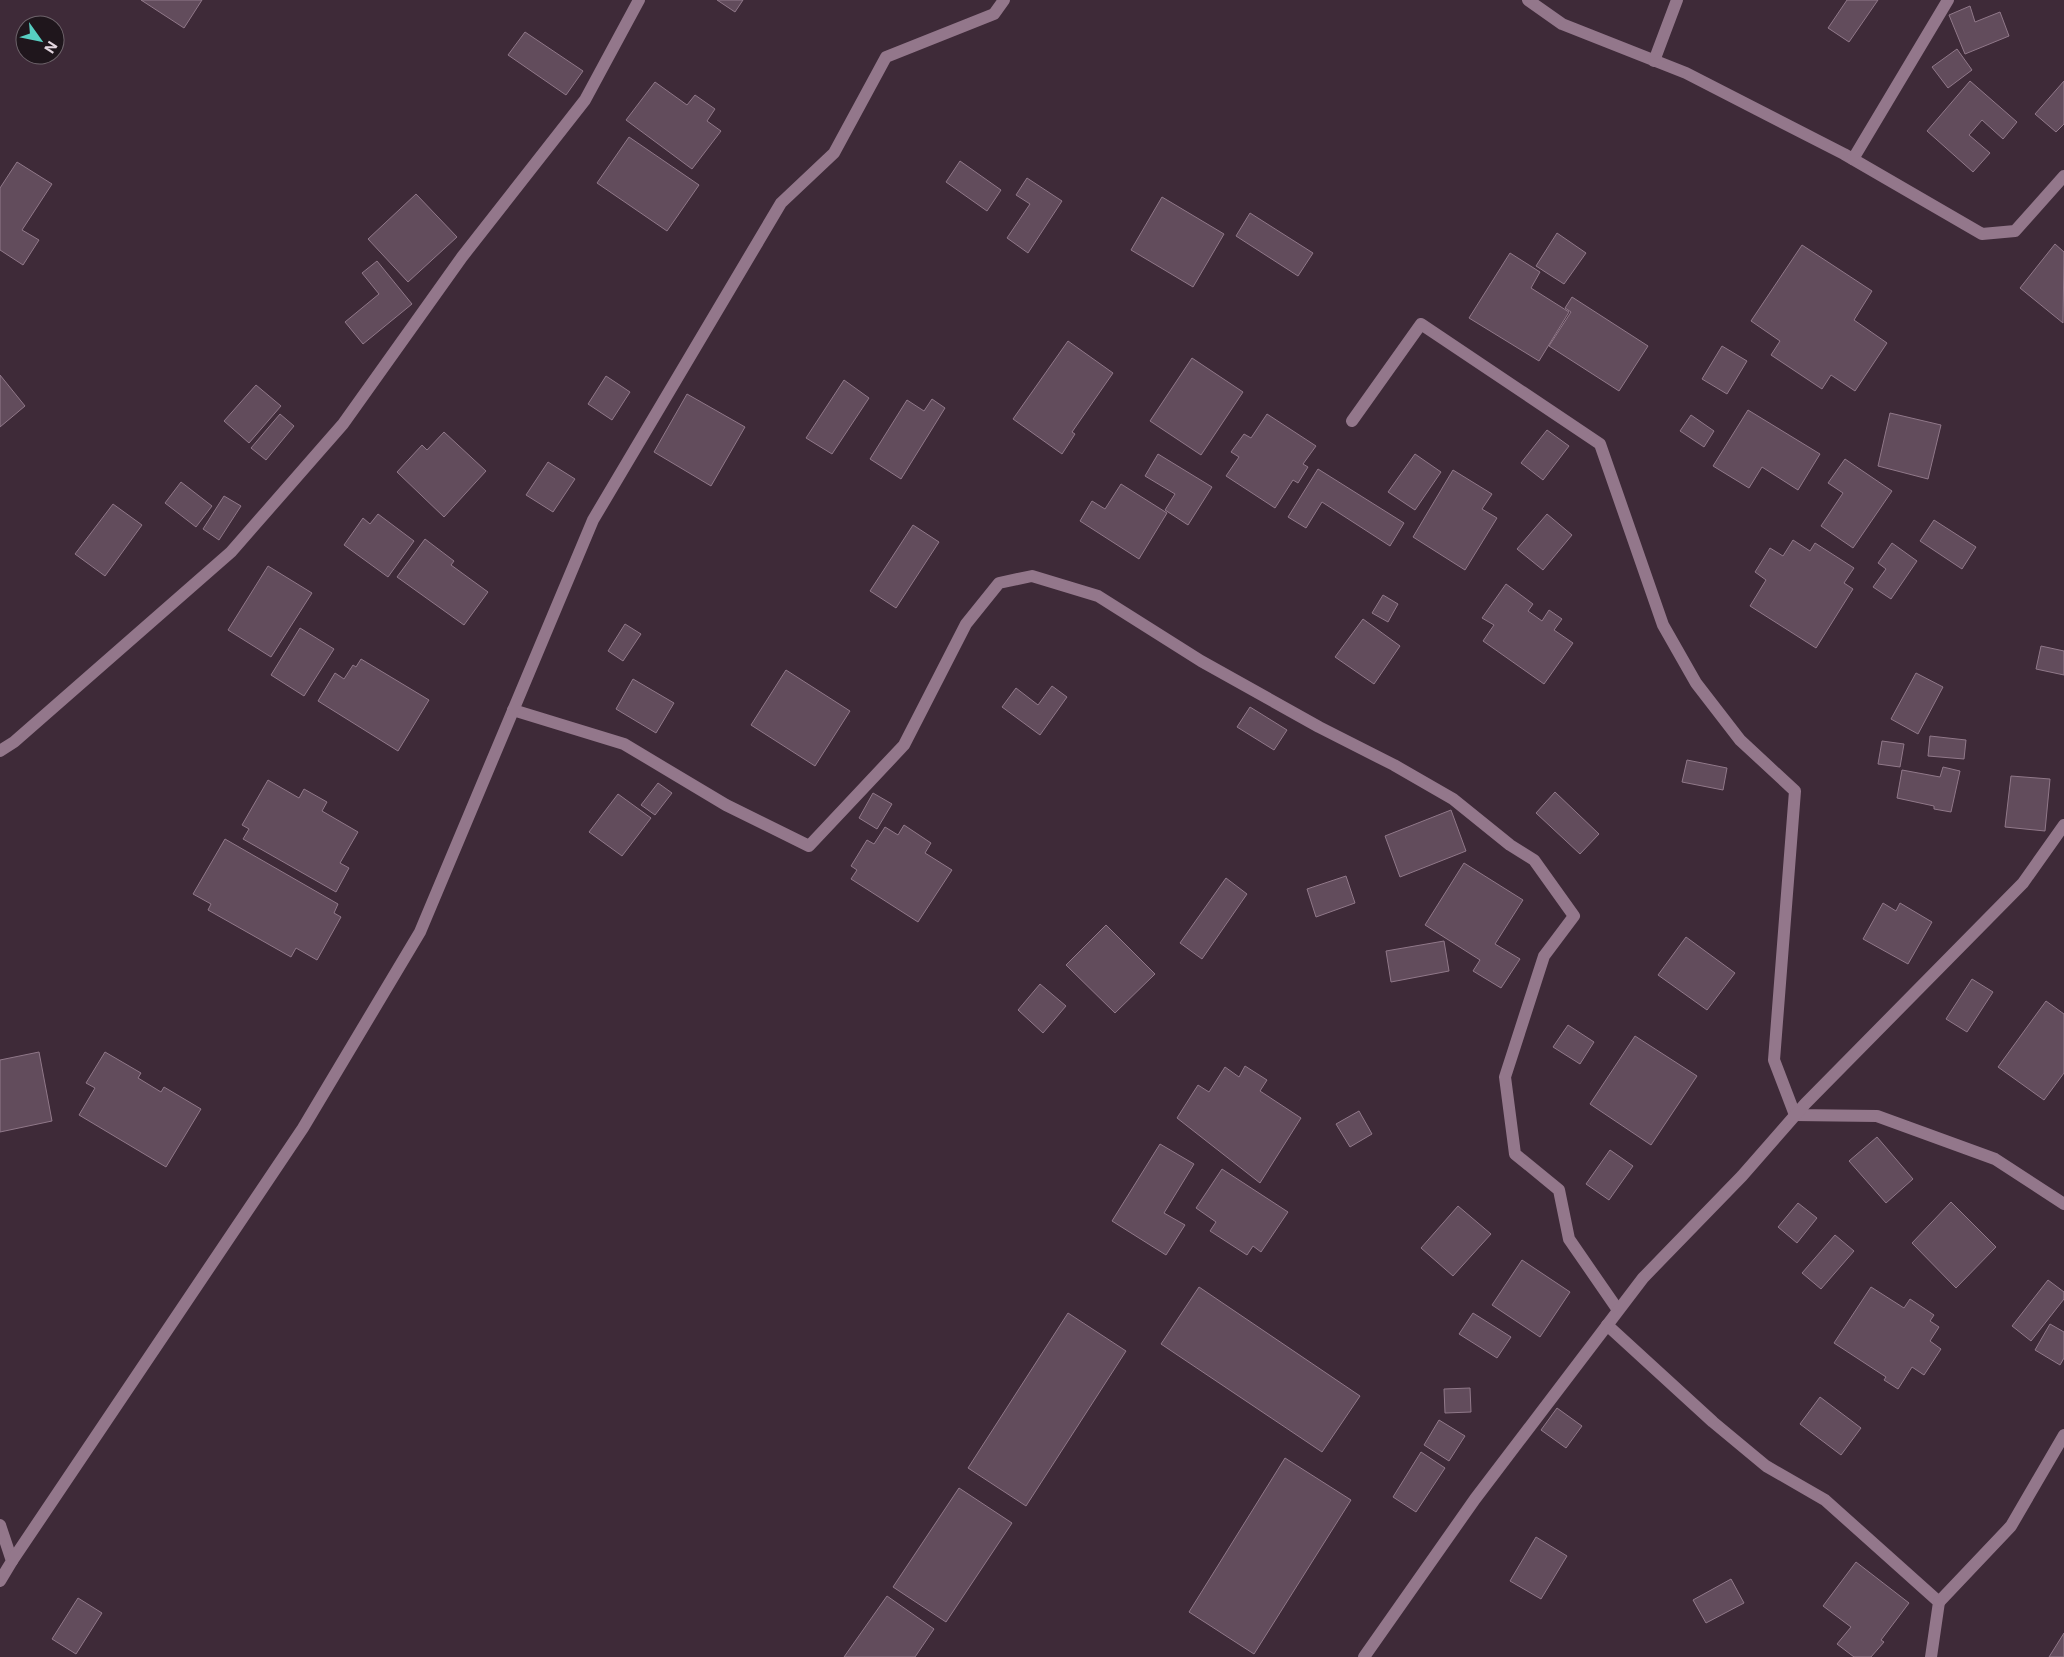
<svg xmlns="http://www.w3.org/2000/svg" width="2064" height="1657" viewBox="0 0 2064 1657" font-family="Inter,sans-serif">
  <style>
    .building { fill: #624c5c; stroke: #907889 }
    .lines { fill: none; stroke-linecap: round; stroke-linejoin: round }
    .minor { stroke: #93778b; stroke-width: 12 }
  </style>
  <rect width="100%" height="100%" fill="#3e2a38"/>
  <g class="building">
    <path d="M 141,0 L 202,0 L 184,28 Z"/>
    <path d="M 717,0 L 743,0 L 735,12 Z"/>
    <path d="M 1847,0 L 1878,0 L 1849,42 L 1828,28 Z"/>
    <path d="M 1970,6 L 1975,22 L 2000,12 L 2009,36 L 1965,54 L 1949,15 Z"/>
    <path d="M 525,32 L 583,71 L 566,95 L 508,55 Z"/>
    <path d="M 1957,49 L 1972,70 L 1948,88 L 1932,67 Z"/>
    <path d="M 1970,81 L 2017,122 L 2003,139 L 1982,120 L 1969,135 L 1990,153 L 1973,172 L 1927,131 Z"/>
    <path d="M 2064,81 L 2064,124 L 2056,132 L 2035,114 Z"/>
    <path d="M 655,82 L 687,105 L 695,95 L 715,109 L 707,121 L 721,131 L 692,169 L 626,120 Z"/>
    <path d="M 629,137 L 699,185 L 667,231 L 597,183 Z"/>
    <path d="M 960,161 L 1001,190 L 987,211 L 946,182 Z"/>
    <path d="M 17,162 L 52,184 L 22,230 L 39,240 L 23,265 L 0,250 L 0,188 Z"/>
    <path d="M 1027,178 L 1062,201 L 1028,253 L 1007,238 L 1030,204 L 1016,195 Z"/>
    <path d="M 416,194 L 457,237 L 408,282 L 368,239 Z"/>
    <path d="M 1162,197 L 1224,234 L 1193,287 L 1131,250 Z"/>
    <path d="M 1250,213 L 1313,253 L 1298,276 L 1236,236 Z"/>
    <path d="M 1557,233 L 1586,253 L 1564,284 L 1536,266 Z"/>
    <path d="M 2055,244 L 2064,252 L 2063,323 L 2020,288 Z"/>
    <path d="M 1802,245 L 1872,291 L 1854,320 L 1887,343 L 1855,391 L 1831,375 L 1822,389 L 1771,355 L 1780,341 L 1751,321 Z"/>
    <path d="M 1510,253 L 1540,272 L 1531,288 L 1569,312 L 1539,361 L 1469,318 Z"/>
    <path d="M 377,261 L 412,304 L 363,344 L 345,322 L 379,294 L 362,273 Z"/>
    <path d="M 1572,297 L 1648,346 L 1619,391 L 1549,346 L 1571,312 L 1565,308 Z"/>
    <path d="M 1068,341 L 1113,373 L 1072,432 L 1075,434 L 1062,454 L 1013,419 Z"/>
    <path d="M 1722,346 L 1747,361 L 1727,394 L 1702,379 Z"/>
    <path d="M 1192,358 L 1243,392 L 1201,455 L 1150,421 Z"/>
    <path d="M 0,375 L 25,406 L 0,427 Z"/>
    <path d="M 606,376 L 630,392 L 612,420 L 588,404 Z"/>
    <path d="M 844,380 L 869,398 L 832,454 L 806,438 Z"/>
    <path d="M 256,385 L 281,406 L 249,443 L 224,421 Z"/>
    <path d="M 687,394 L 745,427 L 711,486 L 654,452 Z"/>
    <path d="M 932,399 L 945,408 L 901,479 L 870,459 L 907,400 L 924,411 Z"/>
    <path d="M 1748,410 L 1820,454 L 1798,490 L 1762,467 L 1749,488 L 1713,466 Z"/>
    <path d="M 1890,413 L 1941,425 L 1928,479 L 1878,466 Z"/>
    <path d="M 280,414 L 294,426 L 266,460 L 251,448 Z"/>
    <path d="M 1267,414 L 1316,446 L 1303,464 L 1308,467 L 1298,483 L 1293,480 L 1275,508 L 1226,476 L 1239,457 L 1231,452 L 1244,434 L 1251,438 Z"/>
    <path d="M 1691,415 L 1714,431 L 1704,447 L 1680,431 Z"/>
    <path d="M 1547,430 L 1569,446 L 1543,480 L 1521,463 Z"/>
    <path d="M 444,432 L 486,471 L 444,517 L 397,472 L 422,445 L 427,450 Z"/>
    <path d="M 1158,454 L 1212,487 L 1188,525 L 1165,510 L 1175,494 L 1145,476 Z"/>
    <path d="M 1415,454 L 1441,472 L 1415,510 L 1388,492 Z"/>
    <path d="M 1845,459 L 1892,491 L 1853,548 L 1821,526 L 1843,493 L 1828,483 Z"/>
    <path d="M 548,462 L 575,479 L 553,512 L 526,495 Z"/>
    <path d="M 1318,469 L 1404,523 L 1390,546 L 1322,502 L 1306,528 L 1288,517 Z"/>
    <path d="M 1453,470 L 1492,494 L 1482,509 L 1497,518 L 1465,570 L 1413,537 Z"/>
    <path d="M 181,482 L 212,506 L 196,527 L 165,503 Z"/>
    <path d="M 1121,484 L 1167,513 L 1139,559 L 1080,521 L 1092,501 L 1105,509 Z"/>
    <path d="M 224,496 L 241,506 L 219,540 L 203,529 Z"/>
    <path d="M 113,504 L 142,525 L 105,576 L 75,554 Z"/>
    <path d="M 378,514 L 414,541 L 388,577 L 344,545 L 363,518 L 370,524 Z"/>
    <path d="M 1547,514 L 1572,535 L 1543,570 L 1517,549 Z"/>
    <path d="M 1934,520 L 1976,547 L 1962,569 L 1920,541 Z"/>
    <path d="M 913,525 L 939,542 L 896,608 L 870,591 Z"/>
    <path d="M 425,539 L 454,561 L 451,565 L 488,592 L 464,625 L 397,577 Z"/>
    <path d="M 1793,540 L 1810,551 L 1815,543 L 1854,568 L 1844,583 L 1853,589 L 1816,648 L 1750,606 L 1766,580 L 1755,572 L 1770,548 L 1783,556 Z"/>
    <path d="M 1892,543 L 1917,561 L 1891,599 L 1873,587 L 1886,569 L 1878,563 Z"/>
    <path d="M 268,566 L 312,593 L 271,657 L 228,630 Z"/>
    <path d="M 1506,584 L 1533,604 L 1528,611 L 1542,621 L 1549,610 L 1562,619 L 1554,630 L 1573,643 L 1544,684 L 1483,641 L 1494,625 L 1482,618 Z"/>
    <path d="M 1383,595 L 1398,604 L 1388,622 L 1372,613 Z"/>
    <path d="M 1363,619 L 1400,646 L 1374,684 L 1335,657 Z"/>
    <path d="M 625,624 L 641,634 L 623,661 L 608,651 Z"/>
    <path d="M 300,628 L 334,649 L 304,696 L 271,675 Z"/>
    <path d="M 2041,646 L 2064,651 L 2064,675 L 2036,669 Z"/>
    <path d="M 361,659 L 429,700 L 398,751 L 318,701 L 335,673 L 344,679 L 353,665 L 356,667 Z"/>
    <path d="M 786,670 L 850,711 L 815,766 L 751,725 Z"/>
    <path d="M 1916,673 L 1943,687 L 1918,734 L 1891,719 Z"/>
    <path d="M 633,679 L 674,703 L 656,733 L 616,709 Z"/>
    <path d="M 1052,686 L 1067,697 L 1040,735 L 1002,707 L 1016,688 L 1038,705 Z"/>
    <path d="M 1250,707 L 1287,730 L 1274,750 L 1237,727 Z"/>
    <path d="M 1930,736 L 1966,740 L 1964,759 L 1928,756 Z"/>
    <path d="M 1882,741 L 1904,744 L 1900,767 L 1878,764 Z"/>
    <path d="M 1687,760 L 1727,768 L 1723,790 L 1682,782 Z"/>
    <path d="M 1943,767 L 1960,771 L 1951,812 L 1934,809 L 1934,806 L 1897,798 L 1902,770 L 1940,777 Z"/>
    <path d="M 2011,776 L 2050,779 L 2045,831 L 2005,827 Z"/>
    <path d="M 268,780 L 299,798 L 304,789 L 327,802 L 322,811 L 358,832 L 340,863 L 349,868 L 336,892 L 243,839 L 249,829 L 242,825 Z"/>
    <path d="M 658,783 L 672,793 L 655,815 L 641,805 Z"/>
    <path d="M 1555,792 L 1599,834 L 1580,854 L 1536,813 Z"/>
    <path d="M 873,793 L 892,804 L 877,829 L 859,818 Z"/>
    <path d="M 618,794 L 651,818 L 622,856 L 589,832 Z"/>
    <path d="M 1451,810 L 1466,851 L 1400,877 L 1385,836 Z"/>
    <path d="M 904,825 L 931,843 L 925,853 L 952,870 L 918,922 L 851,879 L 857,870 L 851,866 L 867,840 L 874,844 L 885,827 L 898,835 Z"/>
    <path d="M 225,839 L 338,904 L 334,913 L 341,917 L 317,960 L 296,948 L 291,957 L 208,910 L 211,904 L 193,894 Z"/>
    <path d="M 1464,863 L 1523,900 L 1495,944 L 1520,959 L 1501,988 L 1473,971 L 1480,960 L 1425,925 Z"/>
    <path d="M 1346,876 L 1355,903 L 1316,917 L 1307,889 Z"/>
    <path d="M 1226,878 L 1247,894 L 1202,959 L 1180,943 Z"/>
    <path d="M 1883,903 L 1896,911 L 1900,903 L 1932,922 L 1908,964 L 1863,939 Z"/>
    <path d="M 1106,925 L 1155,974 L 1115,1013 L 1066,965 Z"/>
    <path d="M 1686,937 L 1735,973 L 1707,1010 L 1658,975 Z"/>
    <path d="M 1444,941 L 1449,971 L 1391,982 L 1386,951 Z"/>
    <path d="M 1972,979 L 1993,992 L 1967,1032 L 1946,1019 Z"/>
    <path d="M 1040,984 L 1066,1006 L 1043,1033 L 1018,1010 Z"/>
    <path d="M 2046,1001 L 2064,1014 L 2064,1073 L 2044,1100 L 1998,1067 Z"/>
    <path d="M 1568,1025 L 1594,1042 L 1580,1064 L 1553,1047 Z"/>
    <path d="M 1635,1036 L 1697,1076 L 1651,1145 L 1590,1104 Z"/>
    <path d="M 39,1052 L 52,1121 L 0,1132 L 0,1060 Z"/>
    <path d="M 105,1052 L 141,1073 L 138,1078 L 161,1092 L 164,1087 L 201,1109 L 166,1167 L 79,1115 L 95,1088 L 86,1083 Z"/>
    <path d="M 1245,1066 L 1267,1080 L 1260,1091 L 1301,1118 L 1260,1183 L 1177,1118 L 1198,1085 L 1209,1092 L 1225,1067 L 1239,1077 Z"/>
    <path d="M 1359,1111 L 1372,1134 L 1350,1147 L 1336,1124 Z"/>
    <path d="M 1877,1137 L 1913,1179 L 1886,1203 L 1849,1161 Z"/>
    <path d="M 1160,1144 L 1194,1164 L 1164,1213 L 1185,1225 L 1166,1255 L 1112,1221 Z"/>
    <path d="M 1610,1150 L 1633,1166 L 1609,1200 L 1586,1184 Z"/>
    <path d="M 1222,1169 L 1288,1212 L 1261,1252 L 1253,1246 L 1247,1255 L 1210,1231 L 1216,1222 L 1196,1208 Z"/>
    <path d="M 1951,1202 L 1996,1247 L 1956,1288 L 1912,1243 Z"/>
    <path d="M 1798,1203 L 1817,1218 L 1797,1243 L 1778,1227 Z"/>
    <path d="M 1458,1206 L 1491,1234 L 1453,1276 L 1421,1248 Z"/>
    <path d="M 1835,1235 L 1854,1251 L 1821,1289 L 1802,1273 Z"/>
    <path d="M 1522,1260 L 1570,1292 L 1540,1337 L 1492,1305 Z"/>
    <path d="M 2048,1280 L 2064,1292 L 2064,1299 L 2031,1341 L 2012,1326 Z"/>
    <path d="M 1199,1287 L 1360,1396 L 1322,1452 L 1161,1344 Z"/>
    <path d="M 1871,1287 L 1904,1308 L 1910,1299 L 1934,1315 L 1930,1321 L 1939,1327 L 1930,1341 L 1941,1349 L 1924,1375 L 1912,1367 L 1898,1389 L 1884,1380 L 1886,1377 L 1834,1343 Z"/>
    <path d="M 1068,1313 L 1126,1351 L 1026,1506 L 968,1468 Z"/>
    <path d="M 1473,1313 L 1511,1337 L 1497,1358 L 1459,1334 Z"/>
    <path d="M 2050,1324 L 2064,1332 L 2064,1358 L 2060,1365 L 2035,1350 Z"/>
    <path d="M 1470,1388 L 1471,1412 L 1445,1413 L 1444,1389 Z"/>
    <path d="M 1820,1397 L 1861,1428 L 1841,1455 L 1800,1424 Z"/>
    <path d="M 1557,1408 L 1582,1426 L 1566,1448 L 1541,1430 Z"/>
    <path d="M 1439,1420 L 1465,1436 L 1449,1461 L 1424,1445 Z"/>
    <path d="M 1421,1452 L 1445,1468 L 1416,1512 L 1393,1497 Z"/>
    <path d="M 1285,1458 L 1351,1500 L 1254,1654 L 1189,1612 Z"/>
    <path d="M 959,1488 L 1012,1523 L 946,1622 L 893,1587 Z"/>
    <path d="M 1536,1537 L 1567,1556 L 1541,1599 L 1510,1581 Z"/>
    <path d="M 1856,1562 L 1909,1603 L 1881,1640 L 1884,1642 L 1871,1657 L 1854,1657 L 1837,1644 L 1851,1627 L 1823,1606 Z"/>
    <path d="M 1731,1579 L 1744,1603 L 1706,1623 L 1693,1600 Z"/>
    <path d="M 887,1596 L 934,1629 L 915,1657 L 844,1657 Z"/>
    <path d="M 78,1598 L 102,1613 L 76,1654 L 52,1639 Z"/>
    <path d="M 2064,1633 L 2064,1657 L 2049,1657 Z"/>
  </g>
  <g class="lines">
    <g class="minor">
      <path d="M 1528,0 L 1562,24 L 1686,73 L 1844,154 L 1982,234 L 2015,231 L 2064,176"/>
      <path d="M 1654,61 L 1677,0"/>
      <path d="M 1853,159 L 1948,0"/>
      <path d="M 1352,421 L 1421,324 L 1600,444 L 1663,625 L 1696,683 L 1740,740 L 1795,791 L 1774,1060 L 1795,1115 L 1877,1116 L 1995,1159 L 2064,1204"/>
      <path d="M 513,710 L 624,744 L 726,805 L 809,846 L 904,745 L 966,624 L 999,583 L 1032,576 L 1098,596 L 1201,661 L 1319,727 L 1394,765 L 1453,799 L 1510,845 L 1534,860 L 1574,916 L 1544,956 L 1505,1077 L 1515,1154 L 1559,1190 L 1569,1239 L 1618,1310"/>
      <path d="M 0,751 L 14,742 L 231,552 L 343,424 L 462,257 L 585,100 L 639,0"/>
      <path d="M 1607,1325 L 1713,1422 L 1766,1466 L 1825,1500 L 1939,1602 L 1931,1657"/>
      <path d="M 0,1525 L 12,1561 L 0,1581"/>
      <path d="M 12,1561 L 303,1128 L 420,932 L 593,520 L 781,203 L 834,153 L 886,57 L 994,14 L 1004,0"/>
      <path d="M 1939,1602 L 2011,1526 L 2064,1435"/>
      <path d="M 1364,1657 L 1475,1499 L 1643,1278 L 1742,1176 L 1805,1104 L 2023,883 L 2064,825"/>
    </g>
  </g>
  <g transform="translate(40 40) rotate(123)"><circle r="24" fill="#1f161c" stroke="#6d636a"/>
  <path d="M0-4L9 19L0 12L-9 19Z" fill="#57cec2"/>
  <text y="-8" font-size="14" font-weight="bold" text-anchor="middle" fill="#e3d6df">N</text>
  </g>
</svg>
